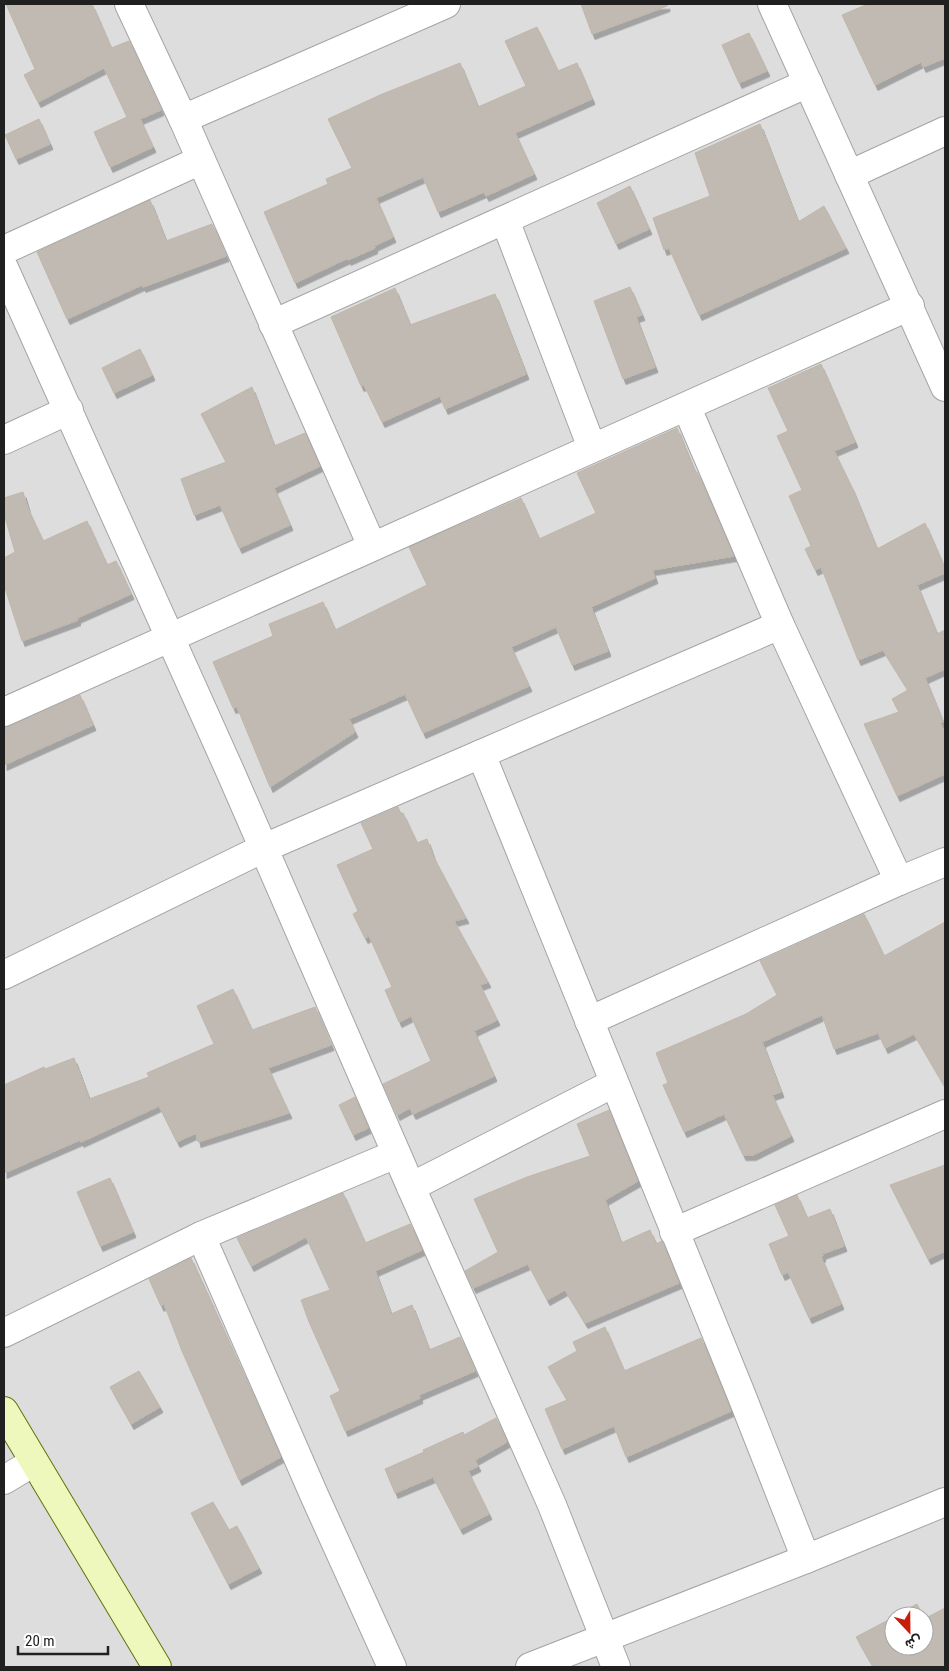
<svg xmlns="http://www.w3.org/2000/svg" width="949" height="1671" viewBox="0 0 949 1671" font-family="'Roboto Condensed',Vazirmatn,sans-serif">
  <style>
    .residential { fill: #dedddd; fill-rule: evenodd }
    .building { fill: #c0bab3; stroke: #c1b6a9; filter: url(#shadow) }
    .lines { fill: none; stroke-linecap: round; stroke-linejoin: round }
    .street-casing { stroke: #a4a4a4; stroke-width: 30 }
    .secondary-casing { stroke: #5d7509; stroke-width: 30 }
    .street { stroke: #fff; stroke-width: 28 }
    .secondary { stroke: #eef8bd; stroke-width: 28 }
  </style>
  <defs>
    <filter id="shadow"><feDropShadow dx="3" dy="5.5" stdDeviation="0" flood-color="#0004"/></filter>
  </defs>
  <rect width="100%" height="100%" fill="#f0eee6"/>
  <path class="residential" d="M 4,4 L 945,4 L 945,1667 L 4,1667 ZM 894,1616 L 924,1616 L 924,1646 L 894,1646 Z"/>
  <g class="building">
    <path d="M 6,4 L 92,4 L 111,48 L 129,41 L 161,110 L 140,119 L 153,147 L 110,167 L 94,132 L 127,117 L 104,68 L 38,102 L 24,75 L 35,69 Z"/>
    <path d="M 581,4 L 667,4 L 667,6 L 592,34 Z"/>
    <path d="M 868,4 L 945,4 L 945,58 L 923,67 L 921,62 L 875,85 L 842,15 Z"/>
    <path d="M 537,27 L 558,71 L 577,63 L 592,99 L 515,133 L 534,174 L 486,196 L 484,192 L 438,212 L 423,177 L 376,198 L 393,237 L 374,246 L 375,248 L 348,260 L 348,258 L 295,283 L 264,212 L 328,184 L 326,179 L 352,168 L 328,119 L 380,95 L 460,63 L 478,107 L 526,86 L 505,41 Z"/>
    <path d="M 749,33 L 767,71 L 739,83 L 722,45 Z"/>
    <path d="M 39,119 L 50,144 L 16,159 L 5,135 Z"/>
    <path d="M 760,124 L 798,222 L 824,206 L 846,248 L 699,315 L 669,248 L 664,250 L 653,218 L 710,196 L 695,153 Z"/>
    <path d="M 630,186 L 649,229 L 616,244 L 597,203 Z"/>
    <path d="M 150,200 L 166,241 L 212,224 L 226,256 L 143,287 L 142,285 L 67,319 L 37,252 Z"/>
    <path d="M 630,287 L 642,315 L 636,317 L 655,367 L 623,379 L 594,301 Z"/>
    <path d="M 395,288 L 410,325 L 495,294 L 526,374 L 445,409 L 440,396 L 382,422 L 364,385 L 361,386 L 331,317 Z"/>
    <path d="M 140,349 L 152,375 L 114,393 L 102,368 Z"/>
    <path d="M 821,364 L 855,442 L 834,451 L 852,488 L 877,549 L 925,523 L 945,569 L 945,573 L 917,585 L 937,634 L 945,630 L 945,669 L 925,678 L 943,722 L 940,723 L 945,733 L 945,774 L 897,796 L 864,724 L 899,712 L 892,699 L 908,690 L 883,650 L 858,660 L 821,567 L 815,570 L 805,549 L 811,546 L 789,496 L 802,490 L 777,436 L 788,431 L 768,388 Z"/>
    <path d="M 252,387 L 274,446 L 305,433 L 320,466 L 274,488 L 290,525 L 239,548 L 220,505 L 194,515 L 181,479 L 226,462 L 201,414 Z"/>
    <path d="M 677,428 L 695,472 L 697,472 L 734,556 L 652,570 L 655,578 L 591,607 L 608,651 L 572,665 L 556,627 L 511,647 L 529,686 L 423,733 L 405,694 L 349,719 L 355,732 L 270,787 L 237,707 L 233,708 L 213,662 L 273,636 L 269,624 L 323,602 L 335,630 L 427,585 L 409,547 L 521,498 L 539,539 L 596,513 L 577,473 Z"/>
    <path d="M 23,492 L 28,509 L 43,541 L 87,521 L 107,565 L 116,561 L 131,594 L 77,618 L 78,620 L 22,641 L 4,585 L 4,558 L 15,552 L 4,514 L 4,498 Z"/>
    <path d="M 80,695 L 93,725 L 4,765 L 4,727 L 10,726 Z"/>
    <path d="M 398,807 L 401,814 L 403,813 L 417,843 L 427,839 L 433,856 L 466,918 L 454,921 L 488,982 L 480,985 L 497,1020 L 474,1031 L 494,1076 L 413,1114 L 410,1108 L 397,1115 L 383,1084 L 431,1061 L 411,1016 L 399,1022 L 385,990 L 392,987 L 369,936 L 365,938 L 353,914 L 358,911 L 337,865 L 373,849 L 361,823 Z"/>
    <path d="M 864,914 L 884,956 L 945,922 L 945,1087 L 914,1034 L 885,1048 L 878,1033 L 834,1049 L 822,1015 L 762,1042 L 781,1092 L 772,1095 L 791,1136 L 753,1155 L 743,1155 L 724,1114 L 684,1132 L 663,1085 L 668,1083 L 656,1053 L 746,1014 L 777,995 L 760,961 Z"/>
    <path d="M 233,989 L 252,1030 L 315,1007 L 331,1045 L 268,1068 L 289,1113 L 198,1142 L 196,1133 L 177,1142 L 159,1106 L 81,1142 L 80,1140 L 4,1173 L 4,1085 L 44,1067 L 45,1069 L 74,1058 L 89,1099 L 149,1077 L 147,1073 L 214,1044 L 197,1006 Z"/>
    <path d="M 355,1097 L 368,1128 L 353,1135 L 339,1105 Z"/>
    <path d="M 609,1110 L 638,1181 L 605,1200 L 621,1243 L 650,1230 L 656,1244 L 662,1241 L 679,1283 L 585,1323 L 565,1290 L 547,1300 L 528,1264 L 473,1288 L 465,1271 L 498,1252 L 474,1199 L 527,1177 L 590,1156 L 577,1124 Z"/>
    <path d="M 945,1165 L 945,1251 L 928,1259 L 890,1185 Z"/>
    <path d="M 110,1178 L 133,1232 L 100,1246 L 77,1192 Z"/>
    <path d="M 343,1193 L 365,1243 L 410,1224 L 422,1250 L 375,1271 L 391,1314 L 412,1305 L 429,1350 L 460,1337 L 475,1371 L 419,1395 L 420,1398 L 345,1431 L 330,1396 L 340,1391 L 309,1322 L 301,1300 L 330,1290 L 306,1237 L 251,1266 L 237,1238 Z"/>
    <path d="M 797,1195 L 807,1218 L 830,1209 L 844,1246 L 822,1254 L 823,1256 L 821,1257 L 841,1304 L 809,1318 L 788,1272 L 782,1275 L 769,1244 L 789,1236 L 775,1205 Z"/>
    <path d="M 191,1258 L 281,1457 L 239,1480 L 182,1351 L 164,1304 L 161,1306 L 149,1279 Z"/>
    <path d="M 605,1327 L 624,1371 L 701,1338 L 731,1411 L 626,1457 L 614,1426 L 562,1449 L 545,1409 L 567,1400 L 548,1367 L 577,1351 L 573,1342 Z"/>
    <path d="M 139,1371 L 160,1407 L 131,1424 L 110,1387 Z"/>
    <path d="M 496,1418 L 507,1442 L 475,1460 L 478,1466 L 468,1471 L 489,1514 L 460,1529 L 433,1477 L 395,1493 L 385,1469 L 424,1452 L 423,1450 L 463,1432 L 464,1435 Z"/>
    <path d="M 213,1502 L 229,1530 L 237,1526 L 259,1568 L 228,1584 L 191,1513 Z"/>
    <path d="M 917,1604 L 923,1616 L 895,1616 Z"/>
    <path d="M 945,1608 L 945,1667 L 873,1667 L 856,1637 L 894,1617 L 894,1646 L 924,1646 L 924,1619 Z"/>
  </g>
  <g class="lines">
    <g class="street-casing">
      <g id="street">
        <path d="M 129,4 L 183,119 L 446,4"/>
        <path d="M 772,4 L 945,387"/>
        <path d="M 183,119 L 372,546"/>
        <path d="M 849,175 L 945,131"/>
        <path d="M 505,220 L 592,448"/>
        <path d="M 4,250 L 201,160"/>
        <path d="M 4,268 L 230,771 L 411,1187 L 552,1505 L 616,1667"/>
        <path d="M 273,324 L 808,83"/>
        <path d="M 687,408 L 780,625 L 899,881"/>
        <path d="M 4,440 L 69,410"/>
        <path d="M 4,712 C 305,574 609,444 910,306"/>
        <path d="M 481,754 L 780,625"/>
        <path d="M 4,975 L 264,848 L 481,754 L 741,1394 L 806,1559"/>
        <path d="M 589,1021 L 899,881 L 945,862"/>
        <path d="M 411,1187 L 614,1083"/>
        <path d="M 674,1232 L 945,1114"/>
        <path d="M 201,1236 L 315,1497 L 392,1667"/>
        <path d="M 4,1333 L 201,1236 L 396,1154"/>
        <path d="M 4,1480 L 34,1462"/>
        <path d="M 530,1667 L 806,1559 L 945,1502"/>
      </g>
    </g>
    <g class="secondary-casing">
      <path id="secondary" d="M 4,1411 L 157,1667"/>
    </g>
    <use href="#street" class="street"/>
    <use href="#secondary" class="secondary"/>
  </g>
  <rect width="949" height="1671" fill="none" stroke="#202020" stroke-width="10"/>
  <g transform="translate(909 1631) rotate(158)"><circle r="24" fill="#ffffff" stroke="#a6a6a6"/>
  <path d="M0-4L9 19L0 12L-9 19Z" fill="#c81d07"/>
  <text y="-8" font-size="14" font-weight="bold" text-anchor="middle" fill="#202020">ش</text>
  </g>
  <path d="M18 1646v8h90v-8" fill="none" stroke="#202020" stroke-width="2.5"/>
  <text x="25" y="1646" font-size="15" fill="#202020" stroke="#ffffff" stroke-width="4" paint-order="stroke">20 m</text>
</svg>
